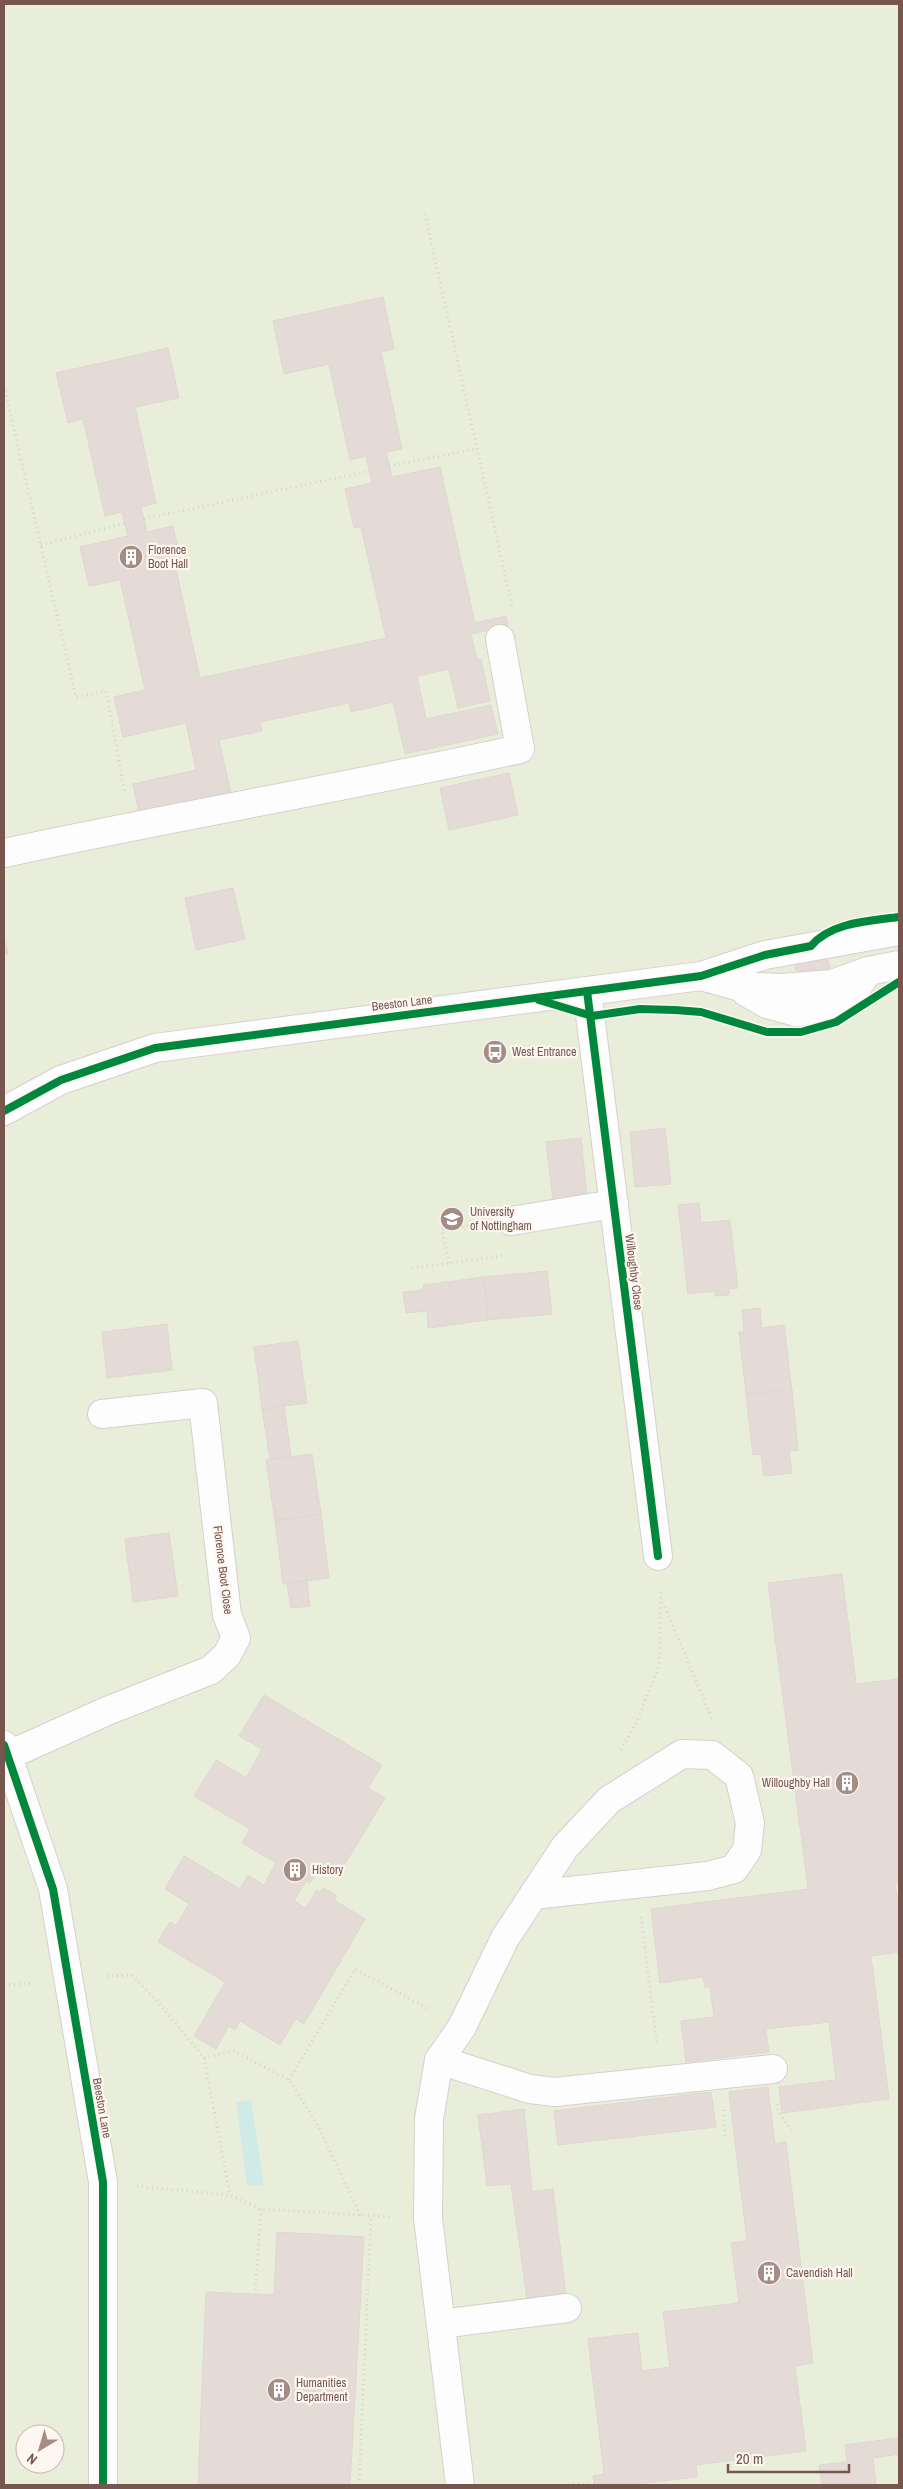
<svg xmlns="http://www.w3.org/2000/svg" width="903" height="2489" viewBox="0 0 903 2489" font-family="'Archivo Narrow',sans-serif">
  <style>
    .green { fill: #e9eeda; fill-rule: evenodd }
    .water { fill: #d0eae8 }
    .building { fill: #e5dbd6; stroke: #e1d5d1 }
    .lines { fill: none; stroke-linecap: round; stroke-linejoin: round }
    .minor-casing { stroke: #d7cfcc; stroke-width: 30 }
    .path { stroke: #dad1d0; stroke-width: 3; stroke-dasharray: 1 4; stroke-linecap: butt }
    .minor { stroke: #fefdfd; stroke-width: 28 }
    .cycleway-casing { stroke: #fef7f1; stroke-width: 11 }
    .cycleway { stroke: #00873e; stroke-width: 8 }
    .labels { text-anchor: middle; stroke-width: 4.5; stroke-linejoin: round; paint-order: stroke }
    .poi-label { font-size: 12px; fill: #77564e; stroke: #fef7f1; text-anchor: start }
    .street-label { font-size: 12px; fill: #77564e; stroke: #fef7f1 }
  </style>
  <rect width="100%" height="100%" fill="#f8f3ef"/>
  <path class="green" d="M 4,4 L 899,4 L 899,2485 L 4,2485 ZM 25,2434 L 55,2434 L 55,2464 L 25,2464 Z"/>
  <path class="water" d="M 251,2100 L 264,2185 L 247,2186 L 236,2102 Z"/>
  <g class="building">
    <path d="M 383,297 L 394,349 L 381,352 L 402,449 L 386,452 L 392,477 L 440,467 L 475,623 L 506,616 L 508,626 L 471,634 L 477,660 L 481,659 L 490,701 L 458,708 L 449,669 L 417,676 L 426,719 L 491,705 L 498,734 L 405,754 L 393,702 L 351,712 L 349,703 L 260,722 L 262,731 L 219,740 L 231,793 L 139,813 L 133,784 L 196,770 L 186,723 L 123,737 L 114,697 L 145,690 L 120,580 L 89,586 L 80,547 L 128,536 L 122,512 L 105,516 L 83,419 L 68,423 L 56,373 L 168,348 L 179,398 L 135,407 L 156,503 L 141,507 L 147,532 L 173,526 L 182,568 L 176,569 L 200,678 L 386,638 L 361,527 L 354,528 L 345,489 L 372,483 L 366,456 L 350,460 L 329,364 L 284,374 L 273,321 Z"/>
    <path d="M 509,773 L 518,815 L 449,830 L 440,788 Z"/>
    <path d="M 233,888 L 245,939 L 196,950 L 185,898 Z"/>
    <path d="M 4,938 L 8,954 L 4,955 Z"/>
    <path d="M 827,958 L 830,967 L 827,971 L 803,976 L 795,969 L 796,964 L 800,959 Z"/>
    <path d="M 665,1128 L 671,1184 L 635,1187 L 630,1132 Z"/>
    <path d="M 581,1138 L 587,1196 L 553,1200 L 546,1142 Z"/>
    <path d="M 699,1203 L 701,1223 L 730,1220 L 738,1288 L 729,1289 L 729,1295 L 715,1296 L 715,1291 L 688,1294 L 678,1205 Z"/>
    <path d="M 547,1271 L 552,1314 L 488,1320 L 484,1277 Z"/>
    <path d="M 484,1277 L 488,1320 L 428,1328 L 427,1311 L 406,1313 L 403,1292 L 424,1290 L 423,1285 Z"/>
    <path d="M 760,1308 L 762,1328 L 784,1325 L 792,1390 L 746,1394 L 739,1332 L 744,1332 L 742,1310 Z"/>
    <path d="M 167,1324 L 172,1370 L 107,1378 L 102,1332 Z"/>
    <path d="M 298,1341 L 307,1403 L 262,1409 L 254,1347 Z"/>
    <path d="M 792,1390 L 798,1450 L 789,1451 L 792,1473 L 764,1476 L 761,1454 L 753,1455 L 746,1394 Z"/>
    <path d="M 284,1406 L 291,1456 L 270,1459 L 262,1409 Z"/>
    <path d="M 312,1454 L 321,1514 L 275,1521 L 266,1460 Z"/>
    <path d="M 321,1514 L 329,1578 L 283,1584 L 275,1521 Z"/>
    <path d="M 169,1533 L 178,1596 L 133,1602 L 125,1539 Z"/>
    <path d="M 842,1574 L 856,1684 L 899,1679 L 899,1882 L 895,1883 L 899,1912 L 899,1952 L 871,1956 L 889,2099 L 782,2113 L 779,2087 L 836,2080 L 829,2022 L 766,2029 L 769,2052 L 686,2062 L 681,2021 L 714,2017 L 710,1987 L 705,1988 L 703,1977 L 660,1983 L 651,1909 L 808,1889 L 768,1583 Z"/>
    <path d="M 307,1581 L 310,1606 L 291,1608 L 287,1583 Z"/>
    <path d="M 264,1695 L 382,1765 L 368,1788 L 385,1798 L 338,1875 L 321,1865 L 310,1883 L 306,1881 L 294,1901 L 306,1908 L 317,1890 L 320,1893 L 323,1888 L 337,1896 L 334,1900 L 365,1919 L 304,2024 L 296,2019 L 280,2045 L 240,2021 L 235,2030 L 229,2026 L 216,2049 L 194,2036 L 225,1982 L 158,1942 L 170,1922 L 176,1925 L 189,1904 L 165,1889 L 184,1856 L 240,1889 L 248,1875 L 264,1885 L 276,1863 L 242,1843 L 250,1829 L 194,1796 L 216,1760 L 246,1778 L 262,1749 L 239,1736 Z"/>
    <path d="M 768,2087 L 775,2144 L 786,2142 L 813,2363 L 795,2366 L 806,2451 L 696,2465 L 697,2477 L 644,2483 L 644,2485 L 594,2485 L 593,2476 L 604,2474 L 588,2339 L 638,2333 L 642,2371 L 670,2367 L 663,2312 L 739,2303 L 731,2243 L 747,2241 L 729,2092 Z"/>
    <path d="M 711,2092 L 716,2127 L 558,2145 L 554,2111 Z"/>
    <path d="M 524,2109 L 532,2192 L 553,2189 L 566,2294 L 527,2299 L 511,2184 L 487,2186 L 478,2115 Z"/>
    <path d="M 277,2232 L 364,2237 L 350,2485 L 198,2485 L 206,2292 L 274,2295 Z"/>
    <path d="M 899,2438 L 899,2454 L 873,2458 L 876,2485 L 822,2485 L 819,2465 L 847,2462 L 845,2445 Z"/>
  </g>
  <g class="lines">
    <g class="minor-casing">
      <g id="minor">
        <path d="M 4,853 C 175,816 348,787 520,749 L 500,639"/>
        <path d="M 701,976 L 737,986 L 782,988 L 832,984 L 868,971 L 899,965"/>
        <path d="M 587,991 L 658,1556"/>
        <path d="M 746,992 L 767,1004 L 796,1012 L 830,1009 L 850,998 L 868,971"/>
        <path d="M 4,1111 L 61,1080 L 155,1048 L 701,976 L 765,955 L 899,931"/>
        <path d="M 511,1221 L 614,1204"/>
        <path d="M 4,1745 L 53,1889 L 103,2182 L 103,2485"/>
        <path d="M 9,1755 L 107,1711 L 211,1670 L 227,1655 L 236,1638 L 227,1615 L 203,1403 L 102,1414"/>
        <path d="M 439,2060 L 530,2089 L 555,2092 L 773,2069"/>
        <path d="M 441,2324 L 567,2308"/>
        <path d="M 460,2485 L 428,2218 L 429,2119 L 439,2060 L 462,2027 L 505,1938 L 565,1847 L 609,1800 L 682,1754 L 712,1755 L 739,1776 L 750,1823 L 747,1850 L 734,1869 L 708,1876 L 533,1895"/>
      </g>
    </g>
    <g class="path">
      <path d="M 425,214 L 512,606"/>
      <path d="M 4,386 L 76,697 L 106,691 L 125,793"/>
      <path d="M 389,466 L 477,449"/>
      <path d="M 144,519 L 369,471"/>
      <path d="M 41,545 L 125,523"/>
      <path d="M 449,1263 L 442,1229 L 477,1225"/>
      <path d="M 412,1268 L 502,1256"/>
      <path d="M 663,1602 L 712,1719"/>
      <path d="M 621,1750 L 637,1721 L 659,1666 L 661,1590"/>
      <path d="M 641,1917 L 657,2045"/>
      <path d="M 107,1976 L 132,1975 L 158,2002 L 204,2058 L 234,2051 L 289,2080 L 317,2124 L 361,2216"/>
      <path d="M 4,1985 L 33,1983"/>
      <path d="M 204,2058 L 230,2195"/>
      <path d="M 289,2080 L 355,1969 L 430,2010"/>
      <path d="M 777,2104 L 778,2112 L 792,2130"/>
      <path d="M 723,2110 L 725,2139"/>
      <path d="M 137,2186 L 230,2195 L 261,2209 L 392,2217"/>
      <path d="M 255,2295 L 261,2209"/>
      <path d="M 359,2485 L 371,2216"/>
      <path d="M 553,2485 L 594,2484"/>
    </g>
    <use href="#minor" class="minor"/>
    <g class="cycleway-casing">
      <g id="cycleway">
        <path d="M 587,991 L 658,1556"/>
        <path d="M 539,1000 L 592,1016 L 640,1009 L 675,1010 L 701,1012 L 767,1032 L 801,1032 L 836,1022 L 899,982"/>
        <path d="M 4,1111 L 61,1080 L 155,1048 L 701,976 L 765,955 L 811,946 C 831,922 870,921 899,917"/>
        <path d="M 4,1745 L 53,1889 L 103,2182 L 103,2485"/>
      </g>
    </g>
    <use href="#cycleway" class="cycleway"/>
  </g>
  <defs>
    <g id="building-disc" transform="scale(1.25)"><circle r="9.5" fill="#a48d86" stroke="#fef7f1"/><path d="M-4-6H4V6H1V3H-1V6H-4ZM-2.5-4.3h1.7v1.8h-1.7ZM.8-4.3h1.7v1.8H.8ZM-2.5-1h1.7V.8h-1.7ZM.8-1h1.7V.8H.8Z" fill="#fff"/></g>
    <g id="bus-disc" transform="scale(1.25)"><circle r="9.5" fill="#a48d86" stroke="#fef7f1"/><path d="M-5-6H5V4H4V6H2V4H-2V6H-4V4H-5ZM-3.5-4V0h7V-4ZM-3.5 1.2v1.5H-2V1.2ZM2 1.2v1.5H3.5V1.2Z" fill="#fff"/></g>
    <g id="university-disc" transform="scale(1.25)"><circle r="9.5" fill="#a48d86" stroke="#fef7f1"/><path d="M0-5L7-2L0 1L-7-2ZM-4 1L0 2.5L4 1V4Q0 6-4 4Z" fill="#fff"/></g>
  </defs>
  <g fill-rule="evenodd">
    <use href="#building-disc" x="131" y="557"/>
    <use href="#bus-disc" x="495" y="1052"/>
    <use href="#university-disc" x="452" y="1219"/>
    <use href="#building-disc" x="847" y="1783"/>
    <use href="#building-disc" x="295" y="1870"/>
    <use href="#building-disc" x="769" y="2273"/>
    <use href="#building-disc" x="279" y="2390"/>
  </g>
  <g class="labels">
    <g class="poi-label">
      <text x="148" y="554">Florence<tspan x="148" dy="14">Boot Hall</tspan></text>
      <text x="512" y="1056">West Entrance</text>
      <text x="470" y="1216">University<tspan x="470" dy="14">of Nottingham</tspan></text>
      <text x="830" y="1787" text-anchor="end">Willoughby Hall</text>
      <text x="312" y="1874">History</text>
      <text x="786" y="2277">Cavendish Hall</text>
      <text x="296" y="2387">Humanities<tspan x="296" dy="14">Department</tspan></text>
    </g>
    <g class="street-label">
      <text transform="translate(402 1003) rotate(-7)" y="4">Beeston Lane</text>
      <text transform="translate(634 1272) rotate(83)" y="4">Willoughby Close</text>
      <text transform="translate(223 1570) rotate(83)" y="4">Florence Boot Close</text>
      <text transform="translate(102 2108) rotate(80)" y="4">Beeston Lane</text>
    </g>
  </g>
  <rect width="903" height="2489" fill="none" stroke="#77564e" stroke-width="10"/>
  <g transform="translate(40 2449) rotate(218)"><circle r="24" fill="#fef7f1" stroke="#c8b7b0"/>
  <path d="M0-4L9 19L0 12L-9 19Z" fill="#a48d86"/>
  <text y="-8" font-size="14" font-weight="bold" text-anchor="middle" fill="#77564e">N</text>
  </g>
  <path d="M728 2464v8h121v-8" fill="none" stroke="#77564e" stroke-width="2.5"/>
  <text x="736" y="2464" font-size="15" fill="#77564e" stroke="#fef7f1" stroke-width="4" paint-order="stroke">20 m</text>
</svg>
